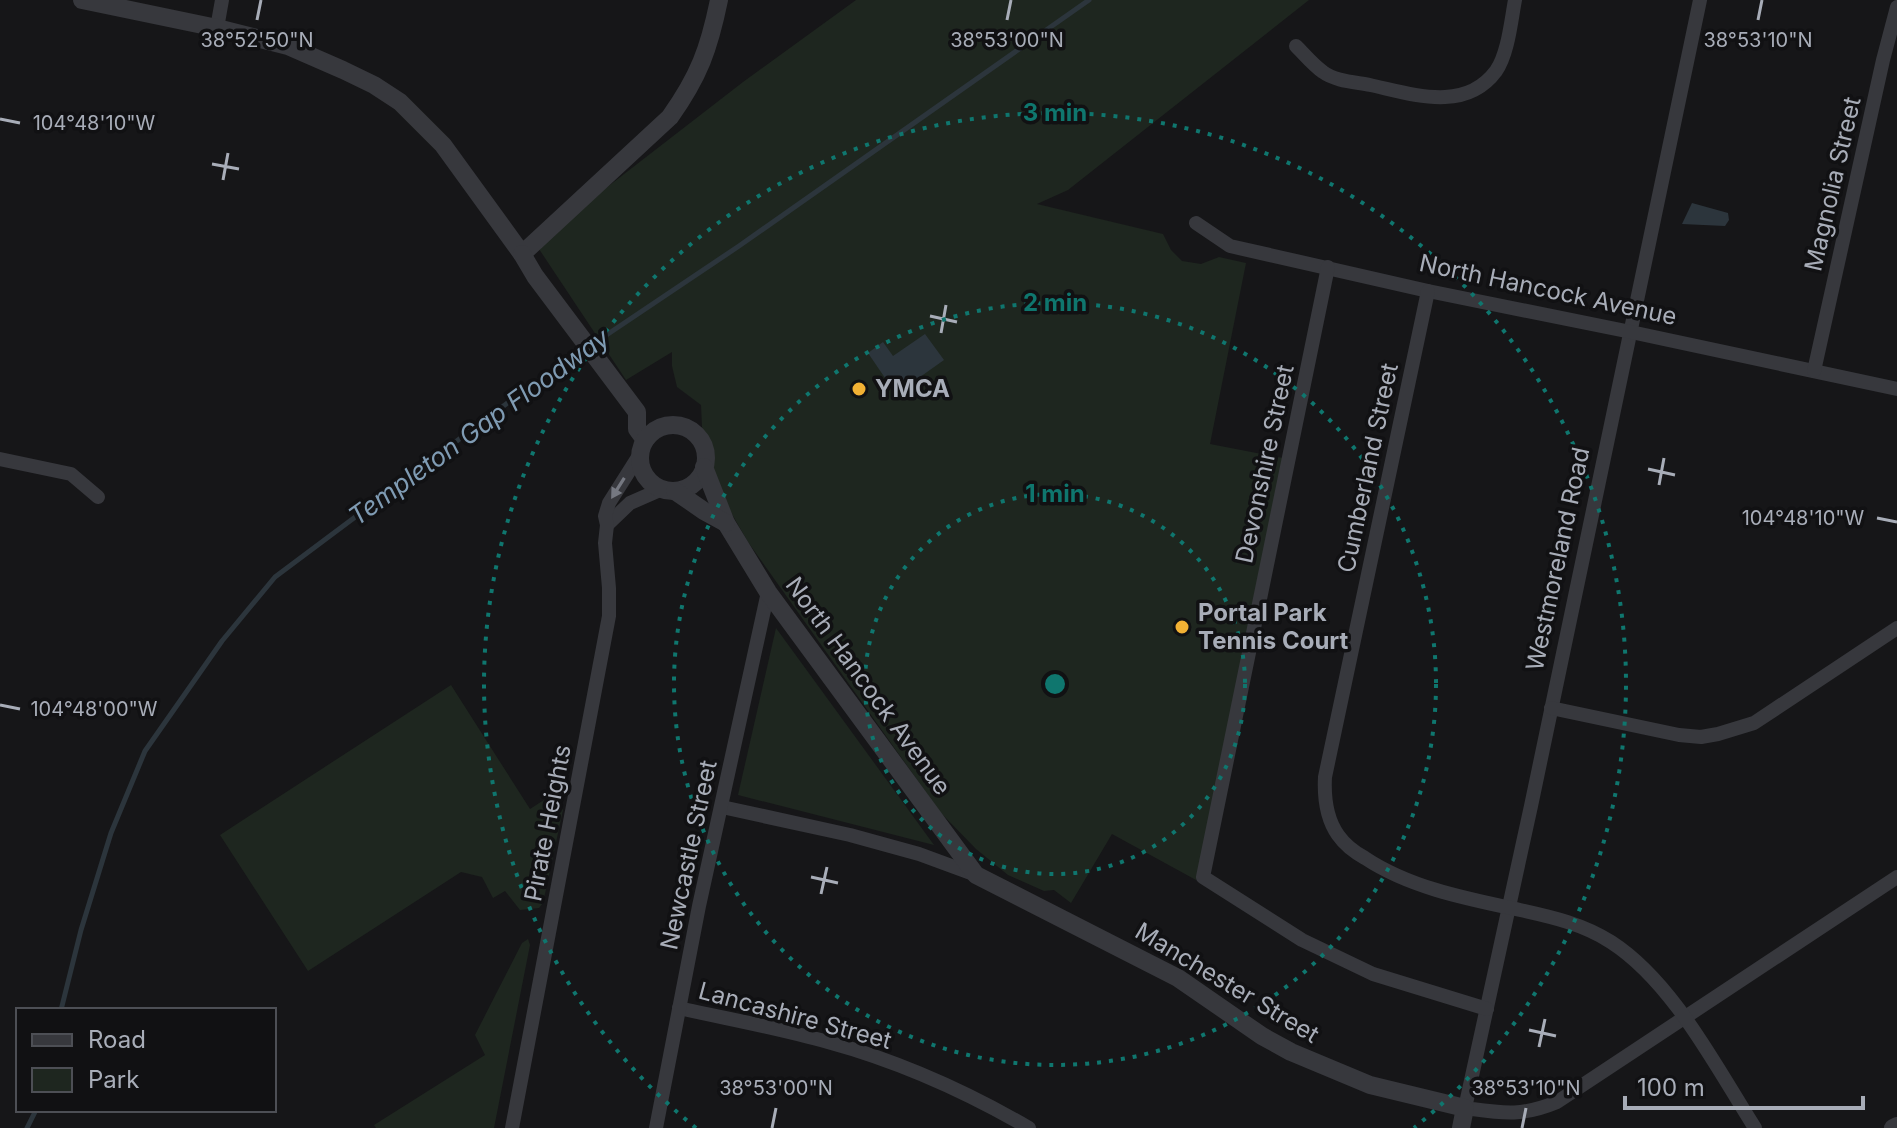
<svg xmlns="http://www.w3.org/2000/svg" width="1897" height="1128" viewBox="0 0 1897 1128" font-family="Inter,sans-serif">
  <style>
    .green { fill: #1e261f }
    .water { fill: #2c353c }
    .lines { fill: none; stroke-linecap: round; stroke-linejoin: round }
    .stream { stroke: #2c353c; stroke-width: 5 }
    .minor { stroke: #37383d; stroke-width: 14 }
    .tertiary { stroke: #37383d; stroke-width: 18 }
    .oneway { fill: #757881 }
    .ticks { fill: none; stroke: #a8adb8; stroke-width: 3 }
    .ring { fill: none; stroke: #0f766e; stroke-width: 4; stroke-dasharray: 4 8 }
    .poi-dot { fill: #f2b134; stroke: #111113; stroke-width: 3 }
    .labels { text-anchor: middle; stroke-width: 7; stroke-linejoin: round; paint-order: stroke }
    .street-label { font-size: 24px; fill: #a8adb8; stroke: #111113 }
    .poi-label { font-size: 24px; font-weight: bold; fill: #a8adb8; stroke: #111113; text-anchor: start }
    .water-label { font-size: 26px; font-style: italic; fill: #7f9bb3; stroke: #111113 }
    .ticks-label { font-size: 20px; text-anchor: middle; fill: #a8adb8; stroke: #111113; stroke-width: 7; stroke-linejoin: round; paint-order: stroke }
    .centre { fill: #0f766e; stroke: #111113; stroke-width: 4 }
    .ring-label { font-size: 24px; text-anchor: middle; font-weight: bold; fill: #0f766e; stroke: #111113; stroke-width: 7; stroke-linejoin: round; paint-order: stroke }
  </style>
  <rect width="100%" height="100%" fill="#161618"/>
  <g class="green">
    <path d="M 856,0 L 1309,0 L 1068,190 L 1037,204 L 1163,234 L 1171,250 L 1182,261 L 1201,264 L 1219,257 L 1246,263 L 1210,444 L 1283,458 L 1196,880 L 1112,834 L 1071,903 L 1054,890 L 1044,891 L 1008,875 L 976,849 L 940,812 L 748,542 L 729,509 L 713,478 L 713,452 L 702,427 L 701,405 L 677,387 L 672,366 L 672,352 L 626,380 L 535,243 L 743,82 Z"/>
    <path d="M 776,628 L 934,845 L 738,795 Z"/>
    <path d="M 451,685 L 530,809 L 547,798 L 557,800 L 563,810 L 543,903 L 539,908 L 520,910 L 505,891 L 493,898 L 482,877 L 461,872 L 308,971 L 220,835 Z"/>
    <path d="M 528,939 L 530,945 L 494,1128 L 376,1128 L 374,1125 L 485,1055 L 475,1035 L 522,943 Z"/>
  </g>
  <g class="water">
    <path d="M 1692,203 L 1728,213 L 1729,220 L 1725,226 L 1682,224 Z"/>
    <path d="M 925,334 L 944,360 L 896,394 L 868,353 L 883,342 L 893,356 Z"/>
  </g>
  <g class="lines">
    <g class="stream">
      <path d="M 61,1010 L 81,930 L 111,833 L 145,751 L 222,641 L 275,577 L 529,387 L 739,246 L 1089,0"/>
      <path d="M 27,1128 L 36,1110"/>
    </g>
    <g class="minor">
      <path d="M 1700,0 L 1531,806 L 1465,1108 C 1502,1113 1521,1117 1557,1102 L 1897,877"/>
      <path d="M 217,28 L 222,0"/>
      <path d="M 1296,46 C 1305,55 1313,65 1323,72 C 1335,81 1355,82 1370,85 C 1412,94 1465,113 1496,71 C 1508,54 1511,21 1515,0"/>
      <path d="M 1196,223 L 1230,246 L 1428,291 L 1631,332 L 1897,389"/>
      <path d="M 1328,267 L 1203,877 L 1302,940 L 1373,974 L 1487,1009"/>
      <path d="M 1428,291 L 1325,777 C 1324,796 1326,818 1338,835 C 1345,845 1354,852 1365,858 C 1410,888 1468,899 1520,910 C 1552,917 1583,924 1611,942 C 1673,982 1716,1067 1755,1128"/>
      <path d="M 1814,371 L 1883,60 L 1897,7"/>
      <path d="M 0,459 L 71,474 L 98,497"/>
      <path d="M 607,525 L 630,503 L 662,489"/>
      <path d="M 1551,708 L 1679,735 L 1701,737 L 1718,734 L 1754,723 L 1897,628"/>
      <path d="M 722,807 L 850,835 L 919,854 L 976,875"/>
      <path d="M 679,1008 C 728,1019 779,1028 828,1042 C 898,1061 967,1092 1029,1128"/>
      <path d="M 512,1128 L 609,616 L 609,588 L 605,543 L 607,525 L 605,516 L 609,503 L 640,454"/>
      <path d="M 656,1128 L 699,906 L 768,592"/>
    </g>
    <g class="tertiary">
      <path d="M 82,0 L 217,28 L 288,46 L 343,70 L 374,85 L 400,102 L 443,145 L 522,254 L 670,117 C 699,76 709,49 719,0"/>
      <path d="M 522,254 L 535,276 L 637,412 L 637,429 L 645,440"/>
      <circle cx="673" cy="458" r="33"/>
      <path d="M 704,467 L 726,523 L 768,592 L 976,875 L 1178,978 L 1262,1036 L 1291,1052 L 1370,1085 L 1465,1108 L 1461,1128"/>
      <path d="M 675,491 L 704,511 L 726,523"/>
      <path d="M 1893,1128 L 1897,1126"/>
    </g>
  </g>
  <defs><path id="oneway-solid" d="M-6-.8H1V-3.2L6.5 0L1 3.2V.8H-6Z" transform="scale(2)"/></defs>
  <use class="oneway" href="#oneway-solid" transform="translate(618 488) rotate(122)"/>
  <path class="ticks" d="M 257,20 L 261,0M 1007,20 L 1011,0M 1758,20 L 1762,0M 0,119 L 20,123M 212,164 L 239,169M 223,180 L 228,153M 930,316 L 957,322M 941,333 L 946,305M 1648,469 L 1675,475M 1659,485 L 1664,458M 1877,518 L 1897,522M 0,705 L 20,709M 811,877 L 838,883M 821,894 L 827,867M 1529,1030 L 1556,1036M 1539,1047 L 1545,1019M 772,1128 L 776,1108M 1522,1128 L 1526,1108"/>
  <g class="ring">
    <circle cx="1055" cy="684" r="190"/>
    <circle cx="1055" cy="684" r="381"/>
    <path d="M696 1128A571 571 0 1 1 1414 1128"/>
  </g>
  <g class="poi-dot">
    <circle cx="859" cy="389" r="8"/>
    <circle cx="1182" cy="627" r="8"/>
  </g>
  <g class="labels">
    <g class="street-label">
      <text transform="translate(1833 184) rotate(-77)" y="8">Magnolia Street</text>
      <text transform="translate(1548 290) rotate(12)" y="8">North Hancock Avenue</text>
      <text transform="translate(1265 464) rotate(-78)" y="8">Devonshire Street</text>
      <text transform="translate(1368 468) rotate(-78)" y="8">Cumberland Street</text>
      <text transform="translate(1558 559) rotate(-78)" y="8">Westmoreland Road</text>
      <text transform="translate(868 686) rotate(54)" y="8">North Hancock Avenue</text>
      <text transform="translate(548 823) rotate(-79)" y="8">Pirate Heights</text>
      <text transform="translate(689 855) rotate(-78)" y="8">Newcastle Street</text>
      <text transform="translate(1227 983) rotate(31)" y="8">Manchester Street</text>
      <text transform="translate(795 1016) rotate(15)" y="8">Lancashire Street</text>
    </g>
    <g class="poi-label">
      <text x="875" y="397">YMCA</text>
      <text x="1198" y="621">Portal Park<tspan x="1198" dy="28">Tennis Court</tspan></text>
    </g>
    <g class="water-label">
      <text transform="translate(479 427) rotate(-36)" y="9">Templeton Gap Floodway</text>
    </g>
  </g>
  <g class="ticks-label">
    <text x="257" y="47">38°52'50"N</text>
    <text x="1007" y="47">38°53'00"N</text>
    <text x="1758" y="47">38°53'10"N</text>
    <text x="94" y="130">104°48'10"W</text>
    <text x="1803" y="525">104°48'10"W</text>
    <text x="94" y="716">104°48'00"W</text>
    <text x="776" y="1095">38°53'00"N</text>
    <text x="1526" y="1095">38°53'10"N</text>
  </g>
  <circle cx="1055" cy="684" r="12" class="centre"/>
  <g class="ring-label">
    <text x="1055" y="121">3 min</text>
    <text x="1055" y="311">2 min</text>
    <text x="1055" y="502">1 min</text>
  </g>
  <rect x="16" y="1008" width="260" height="104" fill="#111113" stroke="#4d4f55" stroke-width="2"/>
  <rect x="32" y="1034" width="40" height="12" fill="#37383d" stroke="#4d4f55" stroke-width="2"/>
  <text x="88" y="1048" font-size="24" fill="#a8adb8">Road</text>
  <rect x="32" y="1068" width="40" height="24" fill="#1e261f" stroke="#4d4f55" stroke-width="2"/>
  <text x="88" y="1088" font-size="24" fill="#a8adb8">Park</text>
  <path d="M1625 1096v12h238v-12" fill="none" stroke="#a8adb8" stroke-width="4"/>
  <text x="1637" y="1096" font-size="24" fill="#a8adb8" stroke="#111113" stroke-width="6" paint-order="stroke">100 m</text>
</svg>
